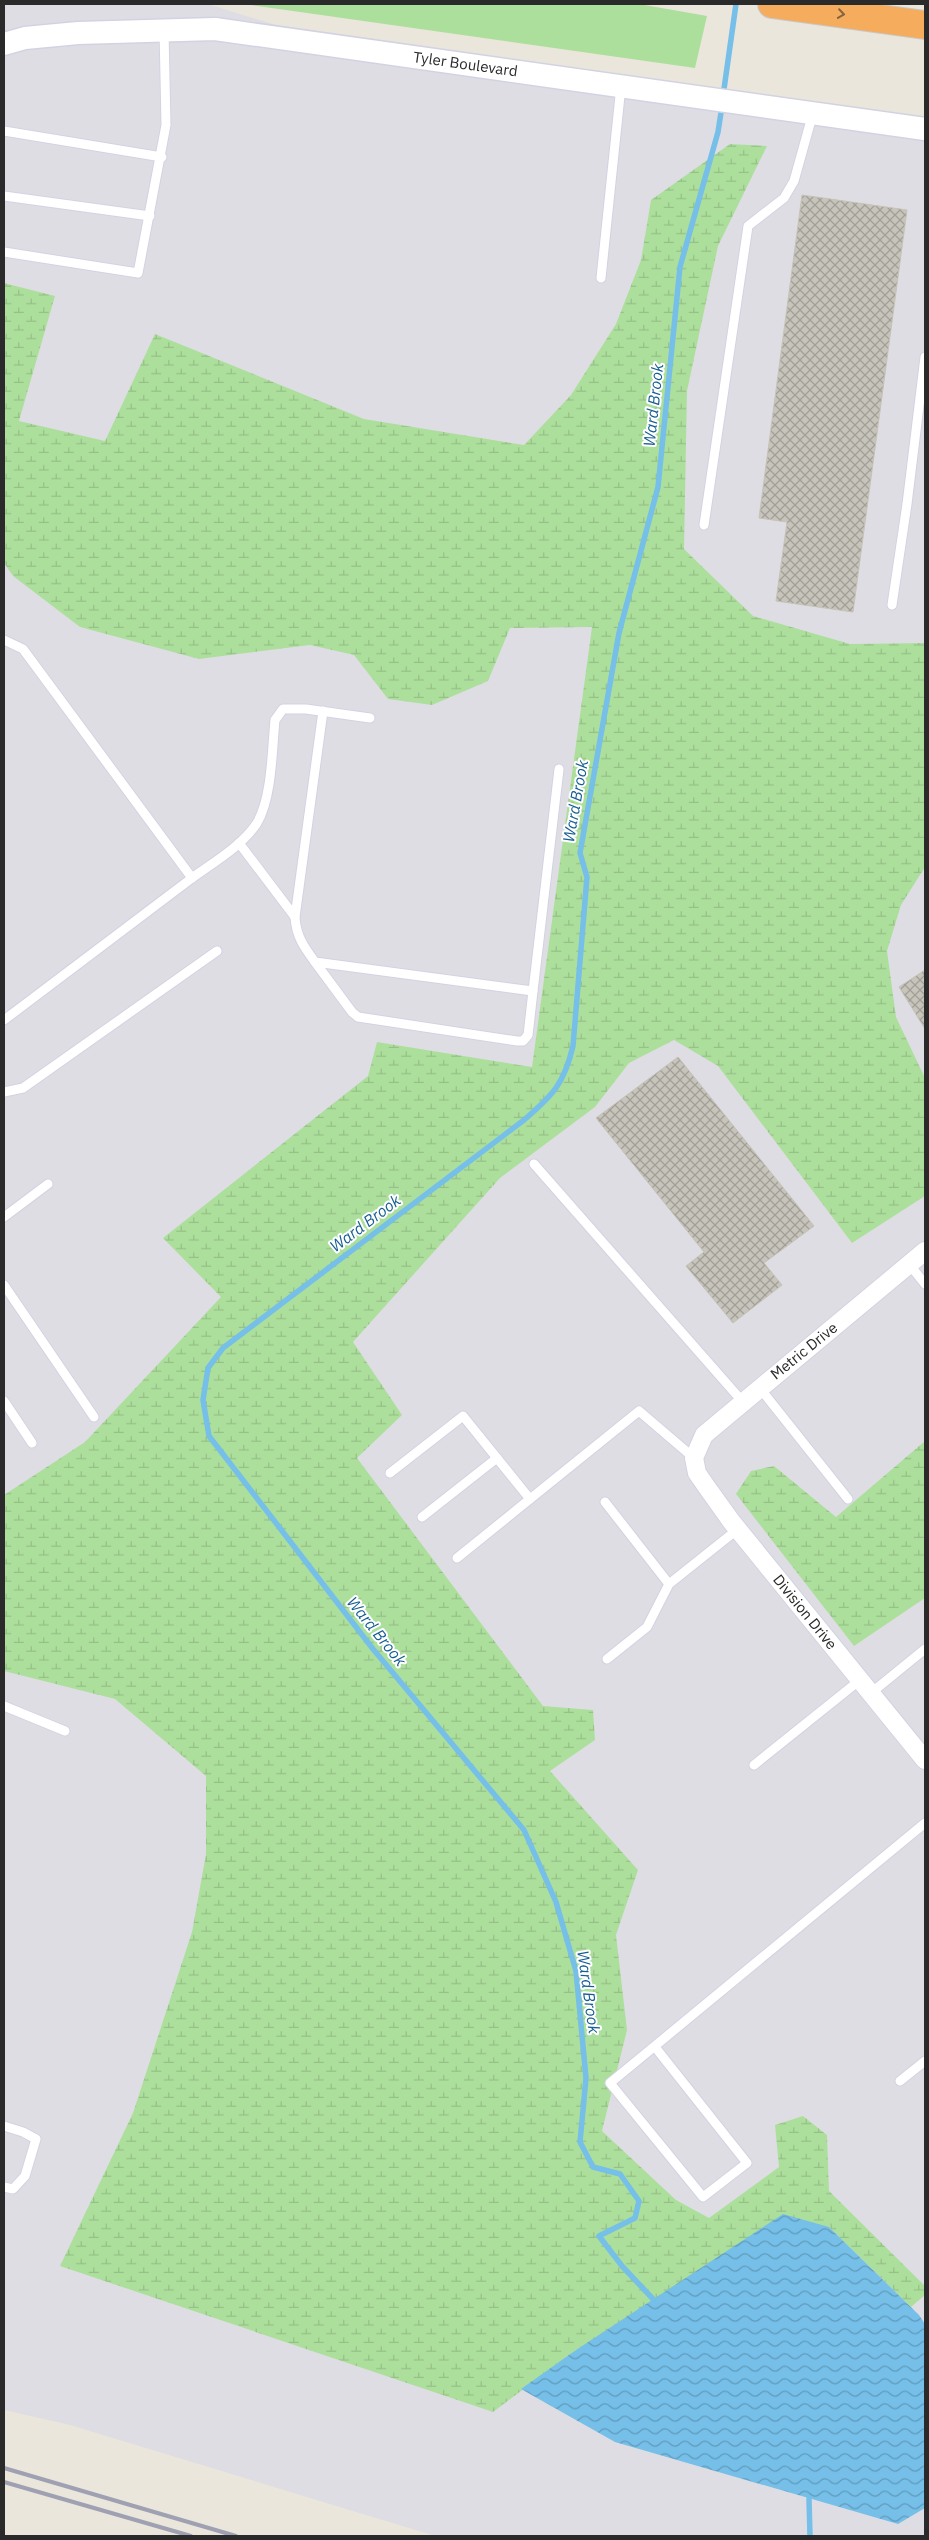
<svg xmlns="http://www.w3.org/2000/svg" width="929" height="2540" viewBox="0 0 929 2540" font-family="'IBM Plex Sans',sans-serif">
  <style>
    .industrial { fill: #dfdde4 }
    .grass { fill: #addf9c }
    .wetland { fill: url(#wetland-marsh) }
    .water { fill: url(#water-waves) }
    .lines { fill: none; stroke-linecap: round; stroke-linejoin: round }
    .stream { stroke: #75bfe8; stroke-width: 5.5 }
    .building { fill: url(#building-cross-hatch); stroke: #c6c2b6 }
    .service-casing { stroke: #d2d3e2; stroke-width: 11 }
    .minor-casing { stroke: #d2d3e2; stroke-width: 20 }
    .tertiary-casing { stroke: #d2d3e2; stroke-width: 25 }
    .motorway-casing { stroke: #c8c8c8; stroke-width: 30 }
    .service { stroke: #fff; stroke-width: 9 }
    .minor { stroke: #fff; stroke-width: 18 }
    .tertiary { stroke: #fff; stroke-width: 22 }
    .motorway { stroke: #f5ac5d; stroke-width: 28 }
    .rail { stroke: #9fa1b3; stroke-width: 4 }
    .oneway { stroke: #856441 }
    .labels { text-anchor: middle; stroke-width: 4; stroke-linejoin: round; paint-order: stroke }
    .street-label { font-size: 15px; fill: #2a2a2a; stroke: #fff }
    .water-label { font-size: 16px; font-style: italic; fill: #155d93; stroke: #fff }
  </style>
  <defs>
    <pattern id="wetland-marsh" width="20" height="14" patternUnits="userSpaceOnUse" patternTransform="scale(1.25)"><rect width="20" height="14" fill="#addf9c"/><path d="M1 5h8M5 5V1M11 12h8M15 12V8" fill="none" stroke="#95c087"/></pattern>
    <pattern id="water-waves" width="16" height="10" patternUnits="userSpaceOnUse" patternTransform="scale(1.25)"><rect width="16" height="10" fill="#75bfe8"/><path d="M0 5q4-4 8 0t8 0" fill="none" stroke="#609bbc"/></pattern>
    <pattern id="building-cross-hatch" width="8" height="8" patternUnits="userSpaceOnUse" patternTransform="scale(1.25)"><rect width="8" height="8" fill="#c7c4bb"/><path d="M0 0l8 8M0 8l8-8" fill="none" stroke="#a29f98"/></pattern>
  </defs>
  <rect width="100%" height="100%" fill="#ebe6dc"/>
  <path class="industrial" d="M 4,4 L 208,4 L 411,67 L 925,139 L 925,2536 L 435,2536 L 70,2425 L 4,2410 Z"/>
  <path class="grass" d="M 244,4 L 639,4 L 707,16 L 695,68 Z"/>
  <g class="wetland">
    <path d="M 730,144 L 767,146 L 718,246 L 687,391 L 684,549 L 753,616 L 850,644 L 925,643 L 925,867 L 901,905 L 887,951 L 896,1017 L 925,1078 L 925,1196 L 852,1243 L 718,1066 L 674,1040 L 629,1063 L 595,1107 L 500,1178 L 353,1342 L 402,1415 L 357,1458 L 543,1706 L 593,1710 L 595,1740 L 550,1771 L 638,1870 L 616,1935 L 627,2030 L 602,2131 L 676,2200 L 709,2218 L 779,2167 L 775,2125 L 803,2116 L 827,2135 L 829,2191 L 925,2286 L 925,2295 L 911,2307 L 829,2227 L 576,2350 L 493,2412 L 60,2266 L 133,2113 L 192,1932 L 206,1854 L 206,1776 L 115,1699 L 4,1671 L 4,1495 L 85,1442 L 221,1297 L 163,1238 L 368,1076 L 377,1042 L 532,1067 L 592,627 L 510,628 L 488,681 L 432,705 L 388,699 L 354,655 L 310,645 L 199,659 L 80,627 L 13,576 L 4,563 L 4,283 L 55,296 L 19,421 L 105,441 L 155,334 L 364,419 L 524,445 L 571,395 L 616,324 L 641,260 L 651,200 Z"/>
    <path d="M 925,1441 L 925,1598 L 854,1646 L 736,1494 L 751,1471 L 774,1466 L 836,1517 Z"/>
  </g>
  <path class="water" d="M 783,2214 L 829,2227 L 919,2315 L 925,2324 L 925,2508 L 898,2524 L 615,2442 L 521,2389 L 576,2350 Z"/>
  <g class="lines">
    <g class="stream">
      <path d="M 723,96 L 736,4"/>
      <path d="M 653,2299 L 622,2266 L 599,2236 L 635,2218 L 639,2201 L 620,2174 L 593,2167 L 580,2142 L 586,2078 L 576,1971 L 556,1902 L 524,1830 L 373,1649 L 209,1436 L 203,1400 L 208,1368 L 223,1348 L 524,1120 C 553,1095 564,1084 573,1046 L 587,877 L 580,853 L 619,633 L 658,487 L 680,267 L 718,132 L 722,106"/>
      <path d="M 809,2499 L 810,2536"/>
    </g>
  </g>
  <g class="building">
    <path d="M 802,195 L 907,210 L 853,612 L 776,601 L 787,522 L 759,518 Z"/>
    <path d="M 925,970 L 925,1029 L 899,987 Z"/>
    <path d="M 678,1057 L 814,1226 L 764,1263 L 782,1285 L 733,1323 L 686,1266 L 704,1252 L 596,1118 Z"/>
  </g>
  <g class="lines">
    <g class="service-casing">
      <g id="service">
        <path d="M 4,131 L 162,157"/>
        <path d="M 4,196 L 150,216"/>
        <path d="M 4,252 L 138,273 L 166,125 L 164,30"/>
        <path d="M 601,278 L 621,86"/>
        <path d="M 704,525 L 748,226 L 784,198 L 794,181 L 813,113"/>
        <path d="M 892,605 L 907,504 L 925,357"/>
        <path d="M 4,640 L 23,649 L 192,878 L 4,1020"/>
        <path d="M 323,711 L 295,917 C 296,936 304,947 315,962 L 533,991 L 559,769"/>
        <path d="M 239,843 L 295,917"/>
        <path d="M 192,878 C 214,862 242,846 257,823 C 272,798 272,750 275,720 L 283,709 L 306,709 L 370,718"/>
        <path d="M 315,962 L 352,1012 L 358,1017 L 517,1041 L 523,1041 L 528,1035 L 533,991"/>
        <path d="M 4,1092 L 23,1088 L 217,951"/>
        <path d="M 534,1164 L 742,1401"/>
        <path d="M 4,1217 L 48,1184"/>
        <path d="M 909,1264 L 925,1284"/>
        <path d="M 4,1285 L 94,1417"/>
        <path d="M 759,1387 L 848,1499"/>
        <path d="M 4,1401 L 32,1443"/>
        <path d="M 390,1473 L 463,1416 L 530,1499"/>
        <path d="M 605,1502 L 669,1584 L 738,1529"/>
        <path d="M 422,1517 L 497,1458"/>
        <path d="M 457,1558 L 639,1411 L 694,1458"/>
        <path d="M 607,1659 L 647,1627 L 669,1584"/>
        <path d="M 871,1693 L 925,1649"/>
        <path d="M 4,1706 L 65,1731"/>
        <path d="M 754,1765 L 860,1680"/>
        <path d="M 655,2047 L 747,2163 L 703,2197 L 610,2083 L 925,1823"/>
        <path d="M 900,2081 L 925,2061"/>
        <path d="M 4,2126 L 23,2132 L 36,2139 L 25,2176 L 13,2189 L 4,2187"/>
      </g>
    </g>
    <g class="minor-casing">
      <g id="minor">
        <path id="s1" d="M 925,1251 L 704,1435 L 694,1458 L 697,1473 L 706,1486 L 731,1521 L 925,1760"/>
      </g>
    </g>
    <g class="tertiary-casing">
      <g id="tertiary">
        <path id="s2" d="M 4,44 L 25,38 L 78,33 L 215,29 L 925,129"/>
      </g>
    </g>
    <g class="motorway-casing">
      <path id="motorway" d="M 772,4 L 925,25"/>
    </g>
    <use href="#service" class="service"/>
    <use href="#minor" class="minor"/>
    <use href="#tertiary" class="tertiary"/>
    <use href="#motorway" class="motorway"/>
    <g class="rail">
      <path d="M 4,2468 L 236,2536"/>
      <path d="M 4,2482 L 191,2536"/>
    </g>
  </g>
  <defs><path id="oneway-chevron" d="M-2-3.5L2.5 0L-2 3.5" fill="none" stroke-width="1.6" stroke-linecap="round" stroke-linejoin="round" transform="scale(1.25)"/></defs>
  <use class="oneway" href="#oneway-chevron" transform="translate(841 14) rotate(8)"/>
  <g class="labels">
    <g class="street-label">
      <text dy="5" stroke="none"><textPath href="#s2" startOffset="465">Tyler Boulevard</textPath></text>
      <text transform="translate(804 1351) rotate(-39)" y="5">Metric Drive</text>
      <text dy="5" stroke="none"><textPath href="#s1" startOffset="504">Division Drive</textPath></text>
    </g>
    <g class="water-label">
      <text transform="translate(653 405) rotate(-84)" y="6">Ward Brook</text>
      <text transform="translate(575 801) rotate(-80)" y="6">Ward Brook</text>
      <text transform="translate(365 1223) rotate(-37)" y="6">Ward Brook</text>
      <text transform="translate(377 1631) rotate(51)" y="6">Ward Brook</text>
      <text transform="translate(589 1992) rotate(82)" y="6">Ward Brook</text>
    </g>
  </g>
  <rect width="929" height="2540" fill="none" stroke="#2a2a2a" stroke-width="10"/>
</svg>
